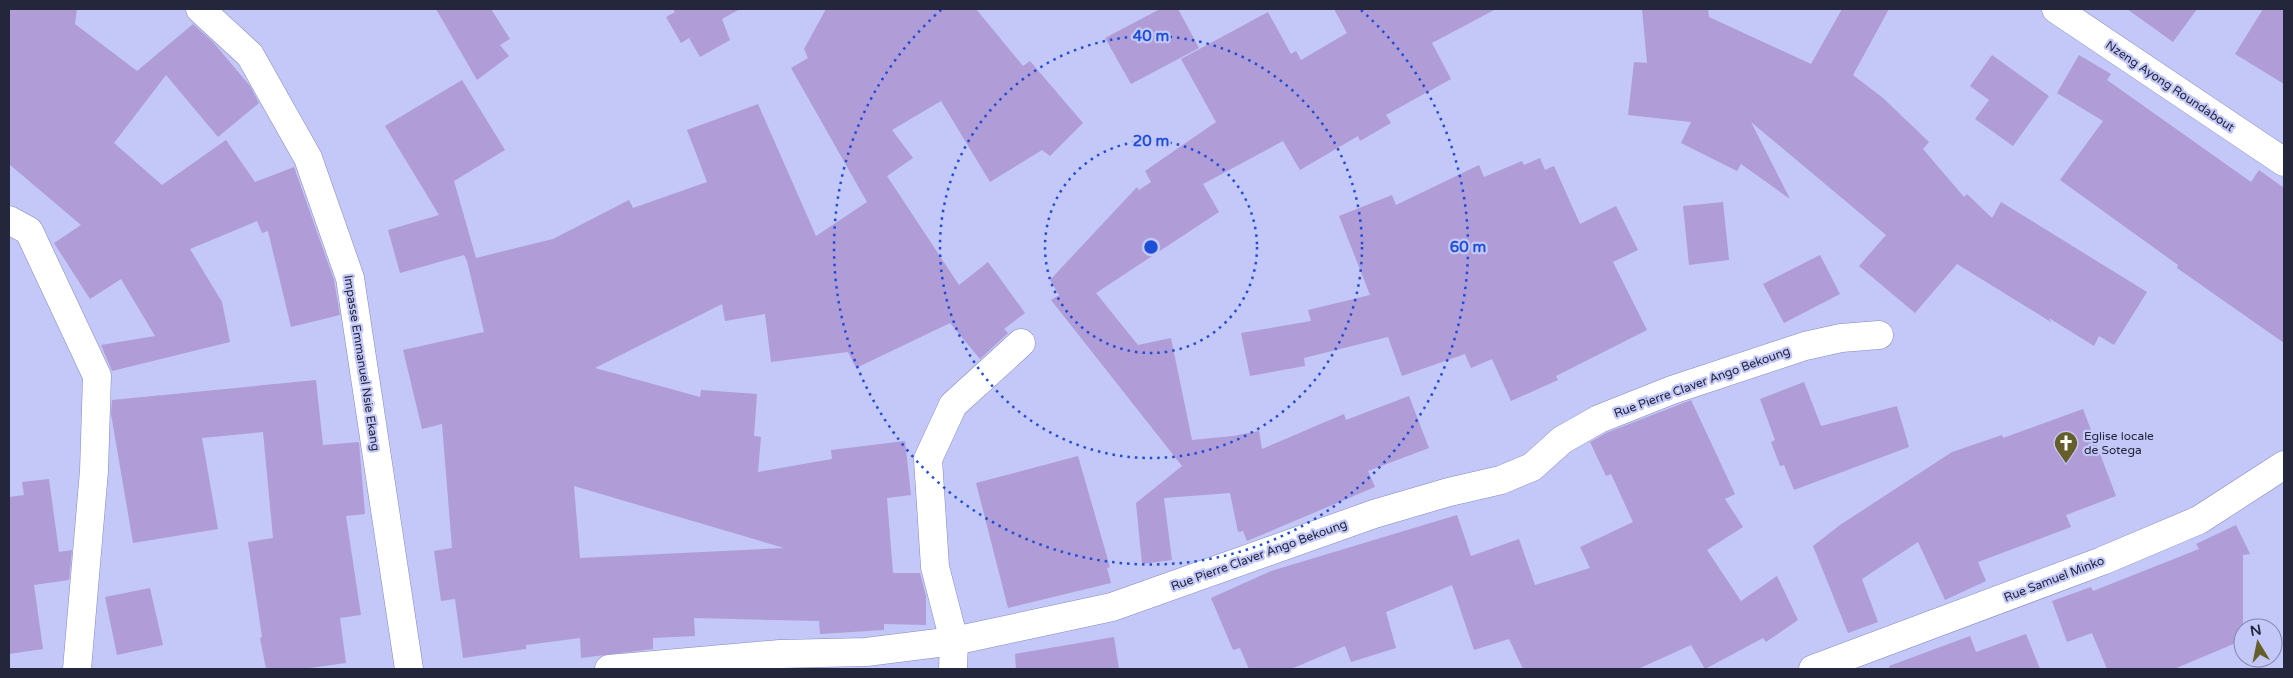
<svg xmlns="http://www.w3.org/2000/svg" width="2293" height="678" viewBox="0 0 2293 678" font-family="'Varela Round',sans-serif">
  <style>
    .building { fill: #b09cd6; fill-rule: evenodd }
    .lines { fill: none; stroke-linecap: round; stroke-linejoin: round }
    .street-casing { stroke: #8489c1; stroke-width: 29 }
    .secondary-casing { stroke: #8489c1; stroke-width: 29 }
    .street { stroke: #fff; stroke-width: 28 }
    .secondary { stroke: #fff; stroke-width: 28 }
    .ring { fill: none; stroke: #1d4ed8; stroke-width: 2.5; stroke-dasharray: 2.5 5 }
    .labels { text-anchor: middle; stroke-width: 4.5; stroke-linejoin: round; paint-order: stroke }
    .street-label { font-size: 12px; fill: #24263c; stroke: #c3c8f8 }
    .poi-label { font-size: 12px; fill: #24263c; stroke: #c3c8f8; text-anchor: start }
    .centre { fill: #1d4ed8; stroke: #c3c8f8; stroke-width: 2.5 }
    .ring-label { font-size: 15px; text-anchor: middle; font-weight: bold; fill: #1d4ed8; stroke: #c3c8f8; stroke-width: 4.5; stroke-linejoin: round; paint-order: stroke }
  </style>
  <rect width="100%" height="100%" fill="#c3c8f8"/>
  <g class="building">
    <path d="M 9,9 L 77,9 L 75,24 L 137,71 L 193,24 L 213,42 L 250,86 L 259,103 L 218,137 L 166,75 L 114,143 L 162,185 L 226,140 L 255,182 L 294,167 L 334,280 L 340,315 L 291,327 L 268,231 L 262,233 L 257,221 L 190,249 L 222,302 L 230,342 L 112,371 L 101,345 L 155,336 L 121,279 L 90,299 L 54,243 L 81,225 L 9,164 Z"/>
    <path d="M 436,9 L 491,9 L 510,39 L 500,45 L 509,56 L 477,80 Z"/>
    <path d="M 673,9 L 740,9 L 722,19 L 730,40 L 700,57 L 689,38 L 681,43 L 666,17 L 675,12 Z"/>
    <path d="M 826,9 L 976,9 L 1023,66 L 1030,61 L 1083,123 L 1050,156 L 1042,150 L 990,182 L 941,101 L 892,130 L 913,158 L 887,176 L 959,285 L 988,262 L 1025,313 L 1004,329 L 1008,333 L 980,359 L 950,323 L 856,368 L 848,352 L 771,362 L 765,314 L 725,321 L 722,304 L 595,368 L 700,397 L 701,390 L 757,394 L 754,436 L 761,437 L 758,472 L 832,459 L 831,450 L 905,441 L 911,495 L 887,498 L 893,573 L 920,573 L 926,596 L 926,625 L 884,624 L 884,630 L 820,634 L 819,621 L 694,618 L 695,636 L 653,638 L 653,649 L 581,658 L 580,638 L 526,645 L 526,649 L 463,658 L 455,599 L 441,601 L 434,551 L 452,548 L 442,424 L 422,429 L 403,350 L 484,332 L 467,261 L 464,255 L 400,273 L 388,230 L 439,215 L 385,126 L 462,80 L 505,150 L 454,181 L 476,258 L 553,239 L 629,200 L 633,208 L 707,182 L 687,130 L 758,104 L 816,236 L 867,202 L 791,68 L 808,58 L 804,49 ZM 574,486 L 784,548 L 580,558 Z"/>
    <path d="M 1160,9 L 1178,9 L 1199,48 L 1131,84 L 1105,38 Z"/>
    <path d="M 1334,9 L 1496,9 L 1432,43 L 1451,79 L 1386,115 L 1391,123 L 1360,141 L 1358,136 L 1300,170 L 1283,141 L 1203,184 L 1219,212 L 1096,293 L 1138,345 L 1171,338 L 1192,440 L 1233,436 L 1259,431 L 1262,449 L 1344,414 L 1346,420 L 1409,396 L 1429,448 L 1368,471 L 1375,487 L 1247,541 L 1243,531 L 1238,532 L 1230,493 L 1164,498 L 1172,560 L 1142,564 L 1136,503 L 1182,466 L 1051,300 L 1059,295 L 1050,280 L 1137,187 L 1139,190 L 1151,182 L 1145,171 L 1216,122 L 1181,59 L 1268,12 L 1291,54 L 1296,51 L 1301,60 L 1347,33 Z"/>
    <path d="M 1642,9 L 1708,9 L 1709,17 L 1811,64 L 1842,9 L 1889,9 L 1853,75 L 1883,98 L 1929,142 L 1923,149 L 1964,197 L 1967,194 L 1992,218 L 2001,202 L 2147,292 L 2114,345 L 2099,336 L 2094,346 L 2049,318 L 2051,322 L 1957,264 L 1915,313 L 1859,266 L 1886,235 L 1751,122 L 1790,199 L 1741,164 L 1737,171 L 1681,143 L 1691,122 L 1628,115 L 1634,62 L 1647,63 Z"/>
    <path d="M 2127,9 L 2197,9 L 2173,42 Z"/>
    <path d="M 2263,9 L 2284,9 L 2284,84 L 2235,54 Z"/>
    <path d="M 1992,55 L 2049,96 L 2013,146 L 1975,119 L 1989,100 L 1970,86 Z"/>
    <path d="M 2079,55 L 2111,74 L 2107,80 L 2251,182 L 2259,170 L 2284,188 L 2284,343 L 2177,268 L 2178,265 L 2060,180 L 2103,121 L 2057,93 Z"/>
    <path d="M 1540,158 L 1545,170 L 1554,166 L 1580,224 L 1616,206 L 1638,250 L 1613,262 L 1647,330 L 1556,376 L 1558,380 L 1511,401 L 1492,359 L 1471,368 L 1465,354 L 1402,376 L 1388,337 L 1304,358 L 1305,366 L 1250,376 L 1241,333 L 1311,321 L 1308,310 L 1370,295 L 1339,216 L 1392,195 L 1396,205 L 1479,165 L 1484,177 L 1522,161 L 1524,165 Z"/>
    <path d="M 1723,202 L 1729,260 L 1689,265 L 1683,206 Z"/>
    <path d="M 1820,255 L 1840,294 L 1784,323 L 1763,284 Z"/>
    <path d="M 316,380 L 323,445 L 359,442 L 365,514 L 346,516 L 361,615 L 340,618 L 346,663 L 302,669 L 266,669 L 260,638 L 262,637 L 248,542 L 273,538 L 263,432 L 202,438 L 218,529 L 133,543 L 111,414 L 112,400 Z"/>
    <path d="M 1804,382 L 1821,426 L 1897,406 L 1909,447 L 1794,490 L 1784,465 L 1780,466 L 1771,442 L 1775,440 L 1760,399 Z"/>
    <path d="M 1691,400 L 1735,494 L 1725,499 L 1743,527 L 1707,550 L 1741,601 L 1777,576 L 1798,620 L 1766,642 L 1763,638 L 1705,669 L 1691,645 L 1638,669 L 1523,669 L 1509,639 L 1474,650 L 1452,585 L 1386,612 L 1396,648 L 1351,662 L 1345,646 L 1291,669 L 1249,669 L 1240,648 L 1233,650 L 1211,598 L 1271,571 L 1457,515 L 1471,556 L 1519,539 L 1535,585 L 1590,568 L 1580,547 L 1633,522 L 1611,474 L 1606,476 L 1590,442 L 1606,433 Z"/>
    <path d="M 2083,409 L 2116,496 L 2066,515 L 2071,527 L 1978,562 L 1986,581 L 1945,600 L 1918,542 L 1862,579 L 1878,622 L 1848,633 L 1813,546 L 1840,525 L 1952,452 L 2002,435 L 2003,438 Z"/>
    <path d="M 1078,456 L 1110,567 L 1107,568 L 1111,583 L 1008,608 L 976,483 Z"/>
    <path d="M 49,479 L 59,552 L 72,550 L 69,580 L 34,585 L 43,649 L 9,654 L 9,497 L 24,495 L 22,482 Z"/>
    <path d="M 2236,525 L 2250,554 L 2243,555 L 2243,640 L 2174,669 L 2107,669 L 2092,633 L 2067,642 L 2052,601 L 2091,587 L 2093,591 L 2199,549 L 2196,544 Z"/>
    <path d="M 150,588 L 163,645 L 117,655 L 105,597 Z"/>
    <path d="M 2026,634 L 2040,669 L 1890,669 L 1889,666 L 1970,636 L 1976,652 Z"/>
    <path d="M 1114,637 L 1119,669 L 1016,669 L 1015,654 Z"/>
  </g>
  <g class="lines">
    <g class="street-casing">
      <g id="street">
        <path d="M 200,9 L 250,55 L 308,158 L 350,278 L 409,669"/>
        <path d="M 2056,9 L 2284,162"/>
        <path d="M 9,220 L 29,231 L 97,376 L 94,471 L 77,669"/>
        <path d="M 609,669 L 780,654 L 866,652 L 954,641 L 1112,607 L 1374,514 L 1449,492 L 1501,480 L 1532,467 L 1562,440 L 1599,419 L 1672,390 L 1805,346 L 1841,338 L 1879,335"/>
        <path d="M 953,669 L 954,641 L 935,567 L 928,459 L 953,405 L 1021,343"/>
      </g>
    </g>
    <g class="secondary-casing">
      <path id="secondary" d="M 1813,669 L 2102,561 L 2199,520 L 2284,465"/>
    </g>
    <use href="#street" class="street"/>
    <use href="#secondary" class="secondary"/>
  </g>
  <g class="ring">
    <circle cx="1151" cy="247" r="106"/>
    <circle cx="1151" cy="247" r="211"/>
    <path d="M1361 10A317 317 0 1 1 941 10"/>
  </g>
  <defs>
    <g id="church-pin" transform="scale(1.25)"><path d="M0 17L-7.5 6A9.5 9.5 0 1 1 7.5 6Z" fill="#665e2a" stroke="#c3c8f8"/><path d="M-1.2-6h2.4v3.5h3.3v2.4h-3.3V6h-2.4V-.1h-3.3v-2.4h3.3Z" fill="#fff"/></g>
  </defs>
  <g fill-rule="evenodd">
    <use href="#church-pin" x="2066" y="443"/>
  </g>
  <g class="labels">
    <g class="street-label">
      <text transform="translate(2170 86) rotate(34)" y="4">Nzeng Ayong Roundabout</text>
      <text transform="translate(362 363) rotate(81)" y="4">Impasse Emmanuel Nsie Ekang</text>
      <text transform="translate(1702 382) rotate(-20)" y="4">Rue Pierre Claver Ango Bekoung</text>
      <text transform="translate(1259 555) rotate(-20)" y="4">Rue Pierre Claver Ango Bekoung</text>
      <text transform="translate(2054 579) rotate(-21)" y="4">Rue Samuel Minko</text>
    </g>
    <g class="poi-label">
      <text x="2084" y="440">Eglise locale<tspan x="2084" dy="14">de Sotega</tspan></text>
    </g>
  </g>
  <circle cx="1151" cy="247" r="8" class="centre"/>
  <g class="ring-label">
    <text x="1151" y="41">40 m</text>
    <text x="1151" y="146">20 m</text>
    <text x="1468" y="252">60 m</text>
  </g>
  <rect width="2293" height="678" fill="none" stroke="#24263c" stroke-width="20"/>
  <g transform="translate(2258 643) rotate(350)"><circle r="24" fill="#c3c8f8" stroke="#8387ad"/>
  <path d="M0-4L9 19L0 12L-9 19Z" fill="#665e2a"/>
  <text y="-8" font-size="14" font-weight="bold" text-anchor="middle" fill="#24263c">N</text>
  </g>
</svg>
